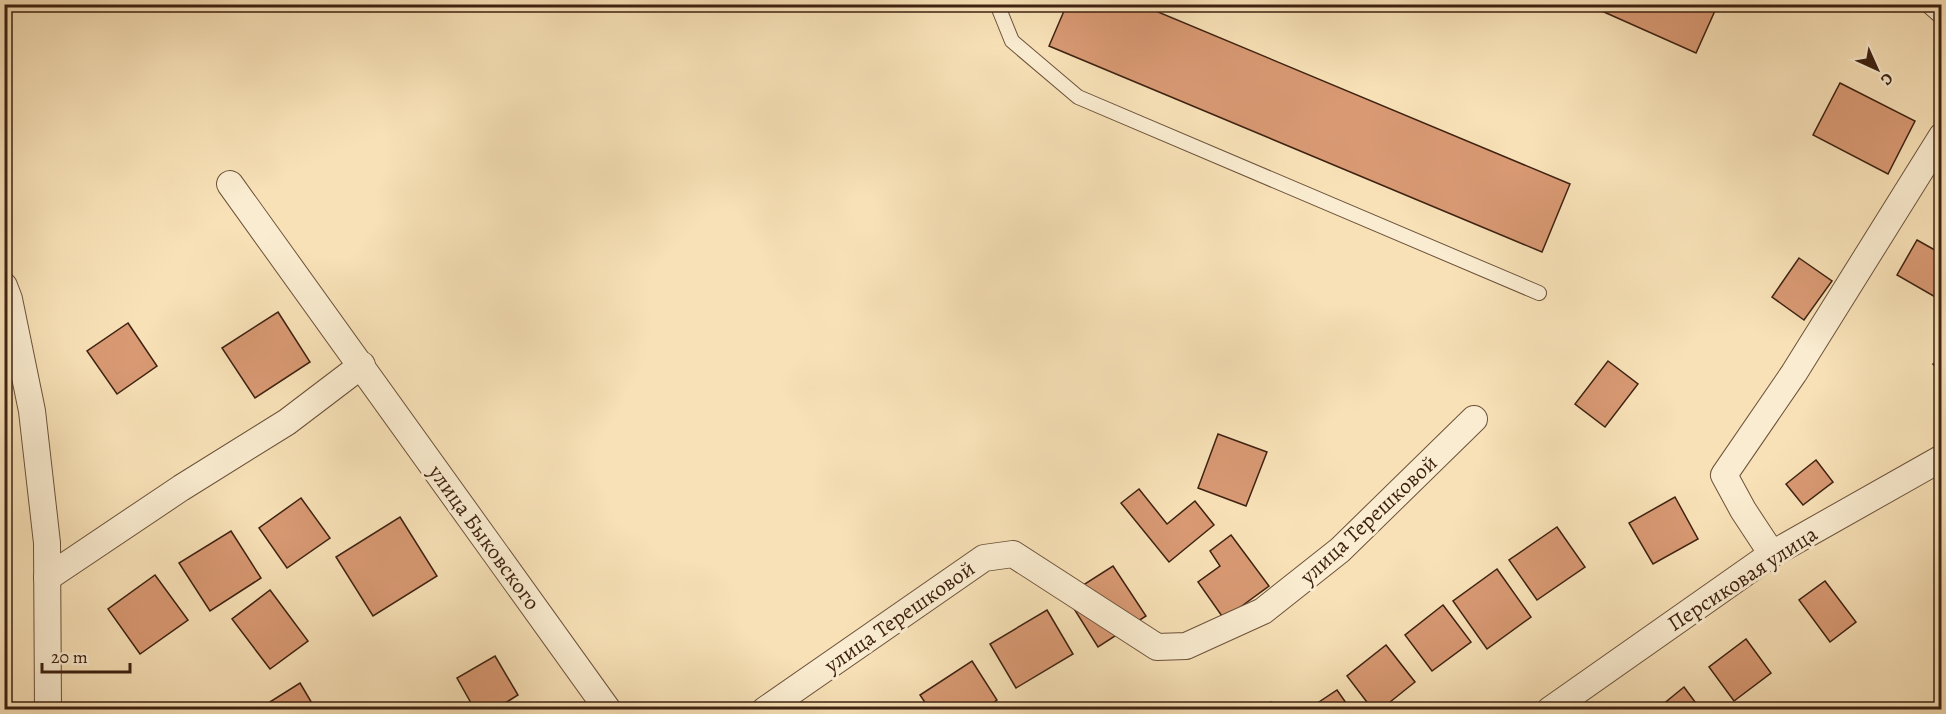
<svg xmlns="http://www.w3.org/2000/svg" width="1946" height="714" viewBox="0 0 1946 714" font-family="Alegreya,serif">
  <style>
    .building { fill: #d89973; stroke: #3e2211; stroke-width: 1.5 }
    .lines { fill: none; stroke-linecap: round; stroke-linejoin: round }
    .lane-casing { stroke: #6c523a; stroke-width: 16 }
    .street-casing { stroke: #6c523a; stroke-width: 28 }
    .lane { stroke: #faecd0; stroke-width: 14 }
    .street { stroke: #faecd0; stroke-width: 26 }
    .labels { text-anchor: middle; stroke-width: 6; stroke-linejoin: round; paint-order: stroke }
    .street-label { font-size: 22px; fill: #3e2211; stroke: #faecd0 }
  </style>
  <rect width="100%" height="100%" fill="#f8e1b7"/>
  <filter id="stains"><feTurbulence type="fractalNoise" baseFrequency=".00333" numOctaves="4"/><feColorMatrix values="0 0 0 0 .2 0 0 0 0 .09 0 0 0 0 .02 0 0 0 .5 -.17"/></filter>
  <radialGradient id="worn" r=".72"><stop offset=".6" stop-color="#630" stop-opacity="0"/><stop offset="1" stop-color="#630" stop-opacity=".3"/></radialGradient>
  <g class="building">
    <path d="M 1067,4 L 1139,4 L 1570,184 L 1542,252 L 1049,46 Z"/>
    <path d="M 1586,4 L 1718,4 L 1696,53 Z"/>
    <path d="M 1840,83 L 1915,121 L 1888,174 L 1813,135 Z"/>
    <path d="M 1917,240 L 1942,254 L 1942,291 L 1937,298 L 1897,275 Z"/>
    <path d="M 1799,258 L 1832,281 L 1804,320 L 1772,297 Z"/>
    <path d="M 278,312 L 310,362 L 255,398 L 222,348 Z"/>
    <path d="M 128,323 L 157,366 L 117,394 L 87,351 Z"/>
    <path d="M 1942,357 L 1942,374 L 1933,364 Z"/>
    <path d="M 1608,361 L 1638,384 L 1605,427 L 1575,404 Z"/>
    <path d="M 1218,434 L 1267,452 L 1246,506 L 1198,488 Z"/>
    <path d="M 1816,460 L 1833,482 L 1803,505 L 1786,484 Z"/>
    <path d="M 1139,489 L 1167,524 L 1195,501 L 1214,525 L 1169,562 L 1121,503 Z"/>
    <path d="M 1675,497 L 1698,539 L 1653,564 L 1629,523 Z"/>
    <path d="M 301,498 L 330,538 L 287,568 L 259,528 Z"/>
    <path d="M 400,517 L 437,576 L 373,616 L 336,557 Z"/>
    <path d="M 1557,527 L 1585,567 L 1537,600 L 1509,560 Z"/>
    <path d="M 231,531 L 261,578 L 210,611 L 179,563 Z"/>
    <path d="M 1231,535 L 1269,586 L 1224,619 L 1198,582 L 1220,566 L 1210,551 Z"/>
    <path d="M 1113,566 L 1146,616 L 1098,647 L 1066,596 Z"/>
    <path d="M 1497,569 L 1531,617 L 1487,649 L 1453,601 Z"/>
    <path d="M 155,575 L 188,620 L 140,654 L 108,609 Z"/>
    <path d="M 1825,581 L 1856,622 L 1830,642 L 1799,600 Z"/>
    <path d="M 270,590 L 308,641 L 270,669 L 232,619 Z"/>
    <path d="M 1443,605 L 1471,642 L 1432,671 L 1405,635 Z"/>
    <path d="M 1047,610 L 1073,654 L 1016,688 L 990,644 Z"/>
    <path d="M 1746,639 L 1771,673 L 1734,701 L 1709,667 Z"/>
    <path d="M 1386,645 L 1415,682 L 1380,710 L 1373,710 L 1347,676 Z"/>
    <path d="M 495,656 L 518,695 L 494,710 L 475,710 L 457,678 Z"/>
    <path d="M 972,661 L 997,700 L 983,710 L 930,710 L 920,695 Z"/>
    <path d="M 300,683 L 316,710 L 257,710 Z"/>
    <path d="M 1684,687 L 1701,710 L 1656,710 Z"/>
    <path d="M 4,688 L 10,689 L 9,710 L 4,710 Z"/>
    <path d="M 1337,690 L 1351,710 L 1307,710 Z"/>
    <path d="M 1271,702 L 1276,710 L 1261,710 Z"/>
  </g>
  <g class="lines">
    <g class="lane-casing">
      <g id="lane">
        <path d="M 997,4 L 1012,41 L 1078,97 L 1539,293"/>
        <path d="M 1926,4 L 1942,18"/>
      </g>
    </g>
    <g class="street-casing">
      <g id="street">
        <path d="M 230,184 L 608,710"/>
        <path d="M 4,286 L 9,299 L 32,411 L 47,543 L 48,710"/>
        <path d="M 1772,554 L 1743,510 L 1724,475 L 1794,373 L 1942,136"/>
        <path d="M 47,578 L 181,488 L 287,422 L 362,365"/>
        <path d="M 765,710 L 984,558 L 1013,554 L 1157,647 L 1186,646 L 1263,611 L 1340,550 L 1474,419"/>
        <path d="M 1550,710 L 1772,554 L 1942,458"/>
      </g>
    </g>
    <use href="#lane" class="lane"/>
    <use href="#street" class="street"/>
  </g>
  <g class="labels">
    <g class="street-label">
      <text transform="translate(1368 519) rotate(-43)" y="8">улица Терешковой</text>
      <text transform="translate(485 537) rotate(54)" y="8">улица Быковского</text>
      <text transform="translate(1742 578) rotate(-33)" y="8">Персиковая улица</text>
      <text transform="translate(899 616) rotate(-35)" y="8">улица Терешковой</text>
    </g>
  </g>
  <rect width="1946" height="714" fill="none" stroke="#f8e1b7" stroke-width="24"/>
  <rect x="6" y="6" width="1934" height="702" fill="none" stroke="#3e2211" stroke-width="3"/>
  <rect x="12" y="12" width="1922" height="690" fill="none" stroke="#3e2211" stroke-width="1.5"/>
  <g transform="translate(1877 69) rotate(135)" stroke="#faecd0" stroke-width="4.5" paint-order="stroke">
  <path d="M0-4.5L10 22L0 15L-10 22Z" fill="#3e2211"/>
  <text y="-9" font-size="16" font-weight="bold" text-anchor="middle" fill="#3e2211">С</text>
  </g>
  <path d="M42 663v9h88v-9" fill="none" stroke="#3e2211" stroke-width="3"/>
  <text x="51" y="663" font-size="18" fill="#3e2211" stroke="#faecd0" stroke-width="4.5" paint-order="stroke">20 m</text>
  <rect width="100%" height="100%" filter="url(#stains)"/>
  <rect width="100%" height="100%" fill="url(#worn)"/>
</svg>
